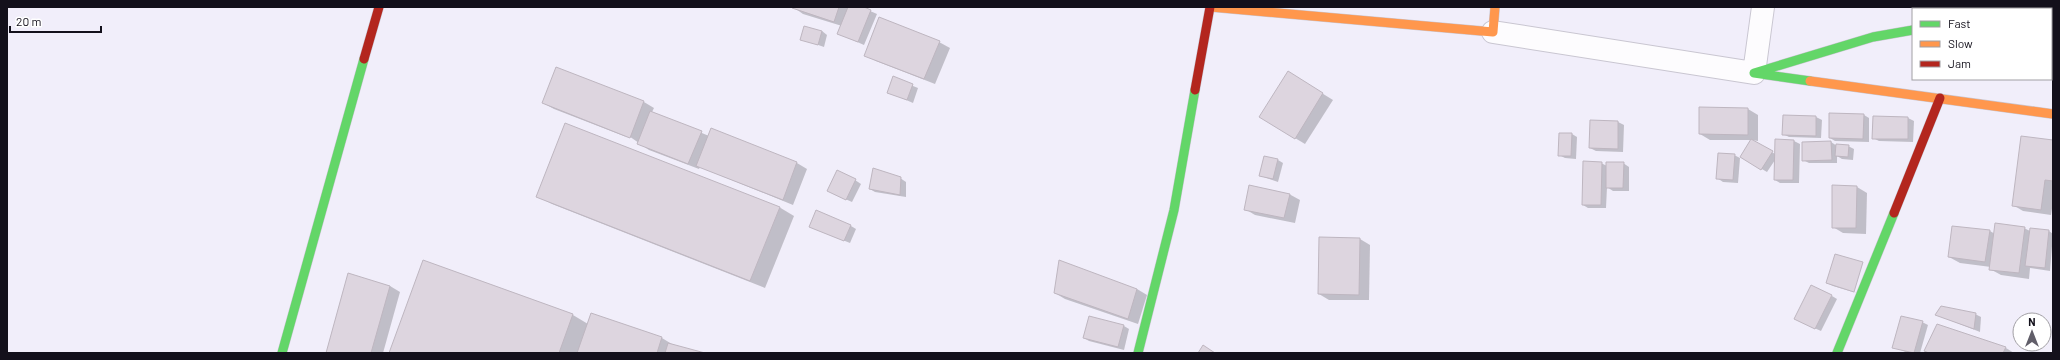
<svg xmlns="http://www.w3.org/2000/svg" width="2060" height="360" viewBox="0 0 2060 360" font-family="Barlow,sans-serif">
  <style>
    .shadow { fill: #0003 }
    .building { fill: #ddd5df; stroke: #beb6c0 }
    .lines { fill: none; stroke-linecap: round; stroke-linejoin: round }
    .street-casing { stroke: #c9c6d1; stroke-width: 24 }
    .fast-casing { stroke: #c9c6d1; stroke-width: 10 }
    .slow-casing { stroke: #c9c6d1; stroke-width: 10 }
    .jam-casing { stroke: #c9c6d1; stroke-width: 10 }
    .street { stroke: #fdfcfe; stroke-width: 22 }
    .fast { stroke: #63d668; stroke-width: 9 }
    .slow { stroke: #ff974d; stroke-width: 9 }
    .jam { stroke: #b3261e; stroke-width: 9 }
  </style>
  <rect width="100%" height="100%" fill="#f1eefa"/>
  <g class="shadow">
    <path d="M 793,7 L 861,7 L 877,14 L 864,45 L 839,34 L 842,26 L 803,14 Z"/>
    <path d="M 822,31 L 827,35 L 824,47 L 801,39 Z"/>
    <path d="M 939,42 L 950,48 L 935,84 L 876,61 L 866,55 Z"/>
    <path d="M 557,69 L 644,102 L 654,108 L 652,112 L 709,136 L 712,129 L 797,163 L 807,169 L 793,205 L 700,167 L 699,169 L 649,150 L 626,134 L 625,136 L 629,138 L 554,109 L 543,103 Z"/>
    <path d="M 893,78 L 918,88 L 913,103 L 888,92 Z"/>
    <path d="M 1299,79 L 1333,100 L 1305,144 L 1295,138 Z"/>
    <path d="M 1748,109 L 1758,115 L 1758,141 L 1752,140 L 1775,154 L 1776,140 L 1794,141 L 1800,144 L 1799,183 L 1780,183 L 1775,180 L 1775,160 L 1767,172 L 1741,157 L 1751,140 L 1710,140 L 1700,134 Z"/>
    <path d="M 1864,115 L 1869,118 L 1869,142 L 1835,141 L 1830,138 Z"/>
    <path d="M 1816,117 L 1822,120 L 1821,138 L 1789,137 L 1783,134 Z"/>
    <path d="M 1908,118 L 1914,121 L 1913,142 L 1879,141 L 1873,138 Z"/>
    <path d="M 1591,121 L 1618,122 L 1624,125 L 1623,152 L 1596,151 L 1590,148 Z"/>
    <path d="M 1572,134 L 1577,137 L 1576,159 L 1565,158 L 1559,155 Z"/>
    <path d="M 2053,141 L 2053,202 L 2051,215 L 2023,211 L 2013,205 Z"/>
    <path d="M 1831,142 L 1837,146 L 1848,146 L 1854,149 L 1853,160 L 1842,159 L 1837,156 L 1837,163 L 1809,163 L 1803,160 Z"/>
    <path d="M 1734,155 L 1740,158 L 1738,183 L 1723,182 L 1717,178 Z"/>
    <path d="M 1278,160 L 1283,163 L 1278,182 L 1261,176 Z"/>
    <path d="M 1601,163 L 1607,166 L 1623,163 L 1629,167 L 1629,191 L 1613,191 L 1607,187 L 1606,208 L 1588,208 L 1583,205 Z"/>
    <path d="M 900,178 L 906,182 L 906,197 L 875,192 L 870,189 Z"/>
    <path d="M 855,180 L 861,184 L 852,202 L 834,194 Z"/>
    <path d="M 1857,187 L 1867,193 L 1866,234 L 1843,233 L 1833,227 Z"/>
    <path d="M 1289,194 L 1300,200 L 1295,223 L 1255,215 L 1245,209 Z"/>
    <path d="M 537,196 L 779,207 L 794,216 L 765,288 L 552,204 Z"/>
    <path d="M 851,226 L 856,229 L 850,243 L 810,227 Z"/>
    <path d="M 2024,228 L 2030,231 L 2031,229 L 2049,231 L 2053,234 L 2050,271 L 2030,268 L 2029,279 L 2001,275 L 1990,269 L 1991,267 L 1960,263 L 1949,257 L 1990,231 L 1995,234 Z"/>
    <path d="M 1320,238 L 1360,239 L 1370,245 L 1369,300 L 1329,300 L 1319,294 Z"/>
    <path d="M 424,261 L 573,315 L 588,324 L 592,314 L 662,338 L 675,346 L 701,353 L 390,353 Z"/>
    <path d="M 349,275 L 390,286 L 400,292 L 383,353 L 327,353 Z"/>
    <path d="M 1827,283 L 1860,294 L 1833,286 Z"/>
    <path d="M 1137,289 L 1147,295 L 1138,324 L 1065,299 L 1055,293 Z"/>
    <path d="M 1832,296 L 1837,299 L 1821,331 L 1801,322 Z"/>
    <path d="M 1975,314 L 1981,317 L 1980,332 L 1937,315 Z"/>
    <path d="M 1922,322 L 1928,325 L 1920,353 L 1908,353 L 1894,347 Z"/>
    <path d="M 1124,326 L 1129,329 L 1124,350 L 1089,341 L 1084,338 Z"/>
    <path d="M 1937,326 L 2006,348 L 2014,353 L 1928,353 L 1925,351 Z"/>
  </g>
  <g class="building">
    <path d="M 792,7 L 839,7 L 834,22 L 792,8 Z"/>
    <path d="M 848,7 L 864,7 L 871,10 L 858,42 L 837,34 Z"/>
    <path d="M 879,17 L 940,41 L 924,79 L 864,56 Z"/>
    <path d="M 804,26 L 822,31 L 818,45 L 800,40 Z"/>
    <path d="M 556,67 L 644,101 L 630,138 L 542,103 Z"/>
    <path d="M 1288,71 L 1323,93 L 1295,139 L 1259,117 Z"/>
    <path d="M 893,76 L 913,84 L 907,100 L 887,93 Z"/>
    <path d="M 1699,107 L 1748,108 L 1748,135 L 1699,134 Z"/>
    <path d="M 650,111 L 702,131 L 688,164 L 637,144 Z"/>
    <path d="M 1829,113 L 1864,114 L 1863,139 L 1829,138 Z"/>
    <path d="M 1783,115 L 1816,116 L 1816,136 L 1782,135 Z"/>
    <path d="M 1873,116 L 1908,117 L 1908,139 L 1872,139 Z"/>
    <path d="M 1590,120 L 1618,121 L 1618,149 L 1589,148 Z"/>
    <path d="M 565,123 L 780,207 L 750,281 L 536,197 Z"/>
    <path d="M 711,128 L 797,162 L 783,200 L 696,166 Z"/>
    <path d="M 1559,133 L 1572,133 L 1571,156 L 1558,156 Z"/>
    <path d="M 2021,136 L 2053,140 L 2053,181 L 2045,180 L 2041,210 L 2012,206 Z"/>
    <path d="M 1751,139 L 1773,151 L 1761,170 L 1740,157 Z"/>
    <path d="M 1775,139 L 1794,140 L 1793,180 L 1774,180 Z"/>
    <path d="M 1831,141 L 1832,160 L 1802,161 L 1802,142 Z"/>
    <path d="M 1836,144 L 1849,145 L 1848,157 L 1835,156 Z"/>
    <path d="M 1718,153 L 1735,154 L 1733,180 L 1716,179 Z"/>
    <path d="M 1264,156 L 1278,159 L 1273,179 L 1259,176 Z"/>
    <path d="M 1583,161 L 1602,162 L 1601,205 L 1582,205 Z"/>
    <path d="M 1606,162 L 1624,162 L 1623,188 L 1606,188 Z"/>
    <path d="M 873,168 L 901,177 L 900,195 L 869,189 Z"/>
    <path d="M 837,170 L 856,179 L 846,200 L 827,191 Z"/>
    <path d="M 1249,185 L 1290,194 L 1284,218 L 1244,210 Z"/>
    <path d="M 1832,185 L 1857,186 L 1856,228 L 1832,228 Z"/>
    <path d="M 816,210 L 851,225 L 844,241 L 809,227 Z"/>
    <path d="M 1995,223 L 2025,227 L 2019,273 L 1989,270 Z"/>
    <path d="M 1952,226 L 1990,230 L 1985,262 L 1948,257 Z"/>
    <path d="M 2030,228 L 2049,230 L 2045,268 L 2025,266 Z"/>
    <path d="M 1319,237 L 1360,238 L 1359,295 L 1318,294 Z"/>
    <path d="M 1835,254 L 1863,262 L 1854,292 L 1826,283 Z"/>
    <path d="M 423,260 L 573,314 L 559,353 L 389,353 Z"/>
    <path d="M 1059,260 L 1137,289 L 1128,319 L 1054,293 Z"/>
    <path d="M 348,273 L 390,286 L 371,353 L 326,353 Z"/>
    <path d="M 1811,285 L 1832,295 L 1815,329 L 1794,319 Z"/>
    <path d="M 1941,306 L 1976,313 L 1974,329 L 1935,315 Z"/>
    <path d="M 591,313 L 662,337 L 657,353 L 577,353 Z"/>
    <path d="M 1089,316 L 1124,325 L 1118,347 L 1083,338 Z"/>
    <path d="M 1901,316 L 1923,321 L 1914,353 L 1892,348 Z"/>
    <path d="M 1937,324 L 2006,347 L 2003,353 L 1929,353 L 1924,351 Z"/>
    <path d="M 668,343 L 705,353 L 665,353 Z"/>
    <path d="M 1203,345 L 1215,353 L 1198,353 Z"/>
  </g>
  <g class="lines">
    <g class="street-casing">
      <g id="street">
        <path d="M 2036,9 L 2047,7"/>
        <path d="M 1493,32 L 1754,73 L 1763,7"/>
      </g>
    </g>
    <g class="fast-casing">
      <g id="fast">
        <path d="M 1810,81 L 1754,73 L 1873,37 L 1913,30"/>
        <path d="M 282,353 L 364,59"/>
        <path d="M 1138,353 L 1174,210 L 1195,90"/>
        <path d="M 1837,353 L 1894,213"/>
      </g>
    </g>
    <g class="slow-casing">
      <g id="slow">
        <path d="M 1211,7 L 1493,32 L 1495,7"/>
        <path d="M 1810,81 L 2053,114"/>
      </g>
    </g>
    <g class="jam-casing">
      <g id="jam">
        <path d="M 364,59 L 379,7"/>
        <path d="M 1195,90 L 1210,7"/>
        <path d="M 1894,213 L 1940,98"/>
      </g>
    </g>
    <use href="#street" class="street"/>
    <use href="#fast" class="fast"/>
    <use href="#slow" class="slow"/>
    <use href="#jam" class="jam"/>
  </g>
  <rect width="2060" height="360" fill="none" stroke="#13101b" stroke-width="16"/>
  <rect x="1912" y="8" width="140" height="72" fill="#ffffff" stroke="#a19fa4"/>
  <rect x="1920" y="21" width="20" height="6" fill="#63d668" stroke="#a19fa4"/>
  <text x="1948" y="28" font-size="12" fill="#13101b">Fast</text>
  <rect x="1920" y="41" width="20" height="6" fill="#ff974d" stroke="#a19fa4"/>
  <text x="1948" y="48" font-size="12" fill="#13101b">Slow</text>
  <rect x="1920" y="61" width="20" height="6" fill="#b3261e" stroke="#a19fa4"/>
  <text x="1948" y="68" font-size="12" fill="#13101b">Jam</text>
  <g transform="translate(2032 332)"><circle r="19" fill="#ffffff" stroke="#a19fa4"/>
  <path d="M0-3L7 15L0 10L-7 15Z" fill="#615e69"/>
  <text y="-6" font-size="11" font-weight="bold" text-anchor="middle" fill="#13101b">N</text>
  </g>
  <path d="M10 26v6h91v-6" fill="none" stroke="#13101b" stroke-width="2"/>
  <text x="16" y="26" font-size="12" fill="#13101b" stroke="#ffffff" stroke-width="3" paint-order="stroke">20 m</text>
</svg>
